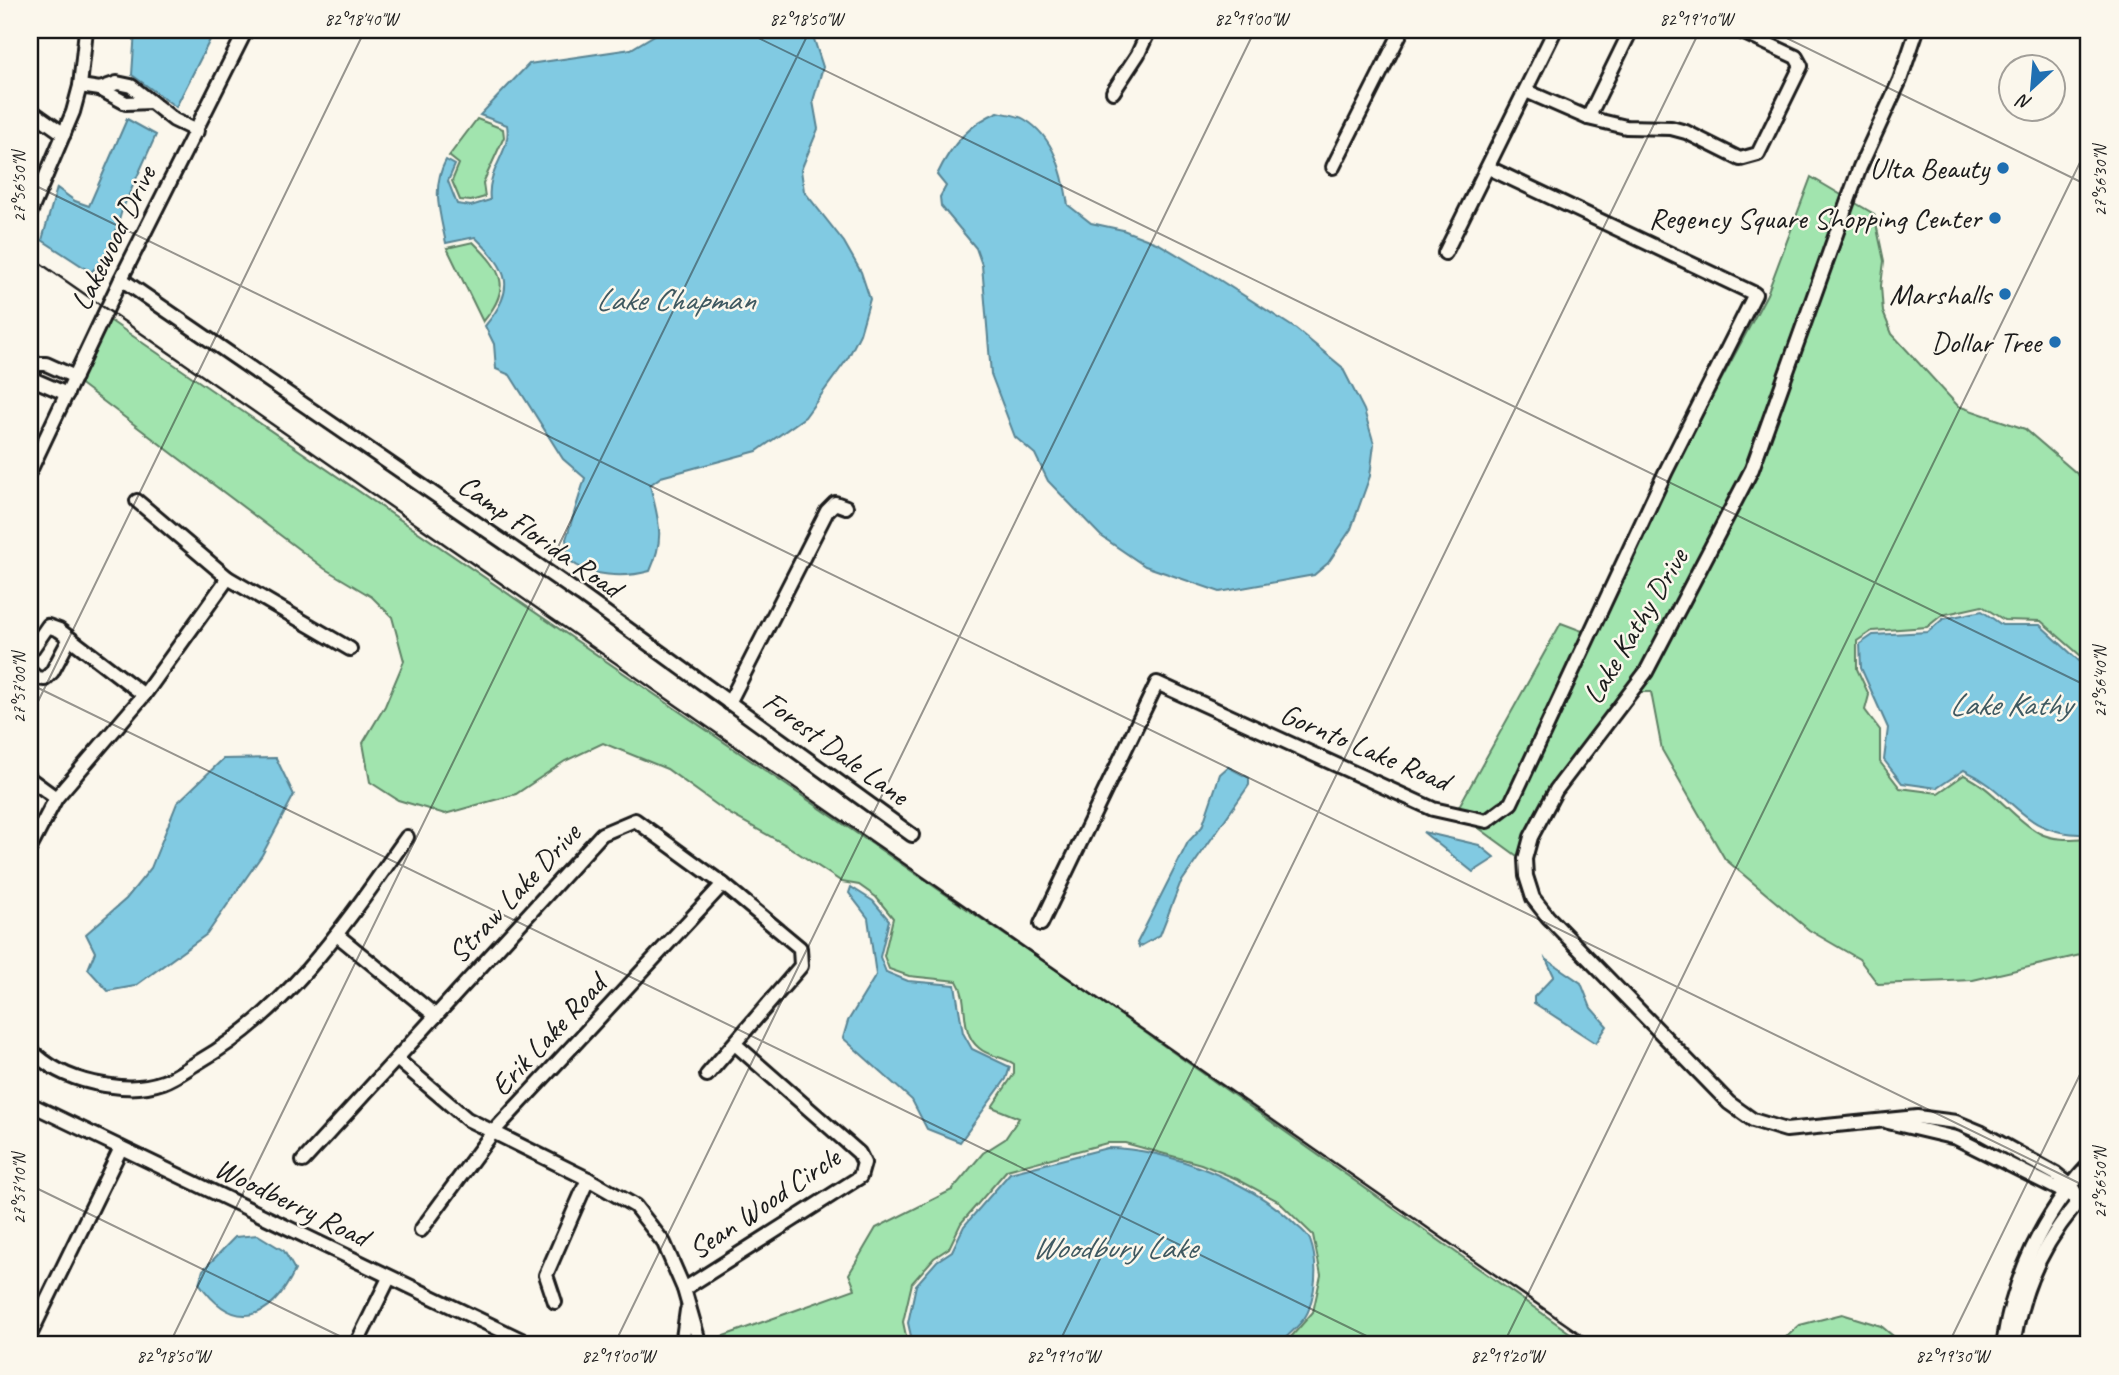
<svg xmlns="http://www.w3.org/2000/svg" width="2119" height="1375" viewBox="0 0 2119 1375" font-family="Caveat,sans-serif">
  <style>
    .green { fill: #a1e4ae; stroke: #5e8065; stroke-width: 2 }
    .water { fill: #81cae2; stroke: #598493; stroke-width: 2 }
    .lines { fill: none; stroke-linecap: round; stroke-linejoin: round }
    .minor-casing { stroke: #1c1c1c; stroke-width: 18 }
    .minor { stroke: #fbf7ec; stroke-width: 12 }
    .rail { stroke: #1c1c1c; stroke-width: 2.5 }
    .ticks { fill: none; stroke: #1c1c1c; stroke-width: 2; stroke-opacity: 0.45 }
    .poi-dot { fill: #1f6fb2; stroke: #fbf7ec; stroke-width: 2.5 }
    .labels { text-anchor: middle; stroke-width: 5; stroke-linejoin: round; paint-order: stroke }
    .poi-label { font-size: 30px; fill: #1c1c1c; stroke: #fbf7ec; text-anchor: end }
    .street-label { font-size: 30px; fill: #1c1c1c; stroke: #fbf7ec }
    .water-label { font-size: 32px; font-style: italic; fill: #3f5961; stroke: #fbf7ec }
    .neatline { fill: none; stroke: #1c1c1c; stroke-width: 2.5 }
    .ticks-label { font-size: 18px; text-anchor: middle; fill: #1c1c1c }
  </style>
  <rect width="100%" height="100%" fill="#fbf7ec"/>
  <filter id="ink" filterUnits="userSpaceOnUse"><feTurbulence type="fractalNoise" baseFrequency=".0143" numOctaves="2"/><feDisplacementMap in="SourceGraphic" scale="14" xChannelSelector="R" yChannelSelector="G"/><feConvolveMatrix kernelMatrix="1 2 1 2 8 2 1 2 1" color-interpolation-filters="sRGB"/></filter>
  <g filter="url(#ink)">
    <g class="green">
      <path d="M 477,119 L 503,129 L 504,137 L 483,183 L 485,197 L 471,201 L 460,200 L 452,181 L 459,164 L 449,156 Z"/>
      <path d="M 1811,177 L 1843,196 L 1747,467 L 1641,669 L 1595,732 L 1520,858 L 1472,823 L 1513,807 L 1671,474 L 1767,294 Z"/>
      <path d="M 1852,201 L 1874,214 L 1884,261 L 1881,286 L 1883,312 L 1892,334 L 1958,406 L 2025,429 L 2089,484 L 2089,663 L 2041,621 L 2004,620 L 1982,606 L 1942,615 L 1927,627 L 1872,631 L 1857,641 L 1857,669 L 1869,695 L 1865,710 L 1880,730 L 1880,762 L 1900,788 L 1938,793 L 1964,775 C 1995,789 2011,817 2039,833 C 2054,841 2073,839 2089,838 L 2089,953 L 1973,980 L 1878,984 L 1859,959 L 1809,930 L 1725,859 L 1662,750 L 1651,692 L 1638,692 L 1740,503 Z"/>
      <path d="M 473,242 C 503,272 512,287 483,322 L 447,248 Z"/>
      <path d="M 108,319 L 1085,990 L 1587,1345 L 1284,1345 L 1313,1312 L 1321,1275 L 1313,1235 L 1278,1201 L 1237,1179 L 1201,1164 L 1125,1143 L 1107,1143 L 1007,1170 L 961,1223 L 949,1248 L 934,1258 L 912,1283 L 903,1322 L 908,1345 L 717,1345 L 718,1338 L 855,1289 L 849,1274 L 876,1228 L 952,1190 L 983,1153 L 1005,1139 L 1019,1118 L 992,1107 L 1014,1074 L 1014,1064 C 1003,1056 989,1057 979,1048 C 958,1031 970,1001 957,981 L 909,976 L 889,969 L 884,956 L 893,918 L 876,897 L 859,885 L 842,882 L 786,845 L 728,813 L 667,769 L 603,743 L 565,761 L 516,794 L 445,814 L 398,800 L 370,782 L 363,743 L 385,706 L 404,661 L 392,617 L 372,597 L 325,569 L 78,382 Z"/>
      <path d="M 1561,623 L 1585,632 L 1507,799 L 1486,815 L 1458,808 Z"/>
      <path d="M 1842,1314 L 1881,1326 L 1904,1345 L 1777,1345 L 1800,1325 Z"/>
    </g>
    <g class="water">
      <path d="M 135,30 L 215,30 L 176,107 L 132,75 Z"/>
      <path d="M 663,30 L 811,30 L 823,67 L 813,101 L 818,129 L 801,170 L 804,191 L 844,242 L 861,272 L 870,299 L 860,334 L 848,358 L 805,417 L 757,451 L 661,477 L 650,485 C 658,520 666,536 650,571 C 625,578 589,577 569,560 L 566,539 L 585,478 L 563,459 L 510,375 L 496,369 L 494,344 L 485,326 C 517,287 509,271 475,237 L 446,243 C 440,214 431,187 446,160 L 455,165 L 448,181 L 457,204 L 471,206 L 490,200 C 486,169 512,152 507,125 L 480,115 L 529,64 L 631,49 Z"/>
      <path d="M 998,112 C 1006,114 1017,115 1024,119 C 1055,137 1063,174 1068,205 L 1091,223 L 1123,230 L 1159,244 L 1215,277 L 1296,329 L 1342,367 L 1364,410 L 1374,444 L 1370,476 L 1351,529 L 1328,563 L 1314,575 L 1220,592 L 1145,566 L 1101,536 L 1048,481 L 1035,454 L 1015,437 L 991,374 L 982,265 L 976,248 L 941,206 L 940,197 L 946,186 L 937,175 C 950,147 968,124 998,112 Z"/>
      <path d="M 127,119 L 156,135 L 122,210 L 109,255 L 91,272 L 42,240 L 57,188 L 75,201 L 89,206 Z"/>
      <path d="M 1982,611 L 2002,625 L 2040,625 L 2089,670 L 2089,834 C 2021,837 2017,794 1964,770 L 1937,788 L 1902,783 L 1884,760 L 1888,728 L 1861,668 L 1860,644 L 1873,635 L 1928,632 L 1943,619 Z"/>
      <path d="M 276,758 L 294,795 L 262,855 L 207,934 L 135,986 L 108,991 L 88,969 L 95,952 L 86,934 L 126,899 L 151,868 L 177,803 L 223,759 Z"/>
      <path d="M 1228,767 L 1249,778 L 1249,785 L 1180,884 L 1160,935 L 1139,947 L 1137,943 L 1188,842 L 1202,827 L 1220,774 Z"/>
      <path d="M 1423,832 L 1479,845 L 1495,858 L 1473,872 Z"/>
      <path d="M 851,887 L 873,901 L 889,920 L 880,957 L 886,972 L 908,981 L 955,985 L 963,1033 L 972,1049 L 1010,1067 L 1006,1079 L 960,1142 L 927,1129 L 912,1100 L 843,1038 L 848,1021 L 876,975 L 868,918 L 849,893 Z"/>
      <path d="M 1546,959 L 1581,983 L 1591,1008 L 1607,1026 L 1596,1043 L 1534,1003 L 1534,997 L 1554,976 Z"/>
      <path d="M 1107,1148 C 1167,1148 1254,1183 1296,1225 C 1301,1229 1308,1235 1310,1240 C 1318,1262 1316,1287 1309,1309 C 1305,1322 1288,1335 1278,1345 L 913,1345 L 908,1323 L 916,1285 L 937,1261 L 952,1251 L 964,1226 L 1010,1173 Z"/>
      <path d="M 258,1235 L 284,1251 L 295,1270 C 271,1320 235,1334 199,1283 L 203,1270 L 235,1237 Z"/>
    </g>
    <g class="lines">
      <g class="minor-casing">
        <g id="minor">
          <path d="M 1917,30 L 1900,80 L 1860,167 L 1752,469 L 1646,672 L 1556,790 L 1531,837 L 1525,859 L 1526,876 L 1533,898 L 1548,917 L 1729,1103 L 1753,1120 L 1786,1130 L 1917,1117 L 1956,1122 L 1980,1132 L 2056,1174 L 2071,1186 L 2080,1200"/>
          <path d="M 80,86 L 100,89 L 117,83 L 131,86 L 174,120 L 197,131"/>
          <path d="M 100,89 L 126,103 L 151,102"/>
          <path d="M 1526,91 L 1588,118 L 1626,127 L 1671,128 L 1686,132 L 1740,159 L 1758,154 L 1801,66 L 1796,57 L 1738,30"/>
          <path d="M 1113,92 L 1138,54 L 1149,30"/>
          <path d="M 30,110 L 64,134"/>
          <path d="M 1588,118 L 1631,30"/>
          <path d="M 1333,167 L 1402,30"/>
          <path d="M 30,213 L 73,112 L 80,86 L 86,30"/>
          <path d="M 1445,253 L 1555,30"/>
          <path d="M 121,279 L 581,595 L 912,835"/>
          <path d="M 30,364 L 46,364 L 75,377"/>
          <path d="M 30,378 L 67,394"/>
          <path d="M 30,471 L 121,279 L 246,30"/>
          <path d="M 137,501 L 228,578 L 350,649"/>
          <path d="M 30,652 L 48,626 L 59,630 L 144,695"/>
          <path d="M 30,672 L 37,678 L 45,679 L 52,672 L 69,640"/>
          <path d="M 729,703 L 827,511 L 835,503 L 846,507"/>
          <path d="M 30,779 L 56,798"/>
          <path d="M 30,848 L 56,798 L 144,695 L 228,578"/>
          <path d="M 1041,924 L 1157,683 L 1433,809 L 1487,821 L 1511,803 L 1666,471 L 1755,294 L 1489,168"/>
          <path d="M 337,935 L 436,1016"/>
          <path d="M 30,1049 C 47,1067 71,1078 94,1083 C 118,1088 140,1090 163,1082 C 175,1078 188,1068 200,1061 C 290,1009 348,920 407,837"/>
          <path d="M 398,1060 L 467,1119 L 588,1179 L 635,1206 L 664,1243 L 684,1289 L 700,1345"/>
          <path d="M 30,1104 L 532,1345"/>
          <path d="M 1888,1122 L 1956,1138 L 2080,1200"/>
          <path d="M 303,1161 L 602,834 L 635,820 L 723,884 L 800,948 L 801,966 L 707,1075"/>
          <path d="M 421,1230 L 493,1132 L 723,884"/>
          <path d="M 684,1289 L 860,1177 L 864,1163 L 859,1153 L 735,1044"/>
          <path d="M 555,1302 L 546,1275 L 588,1179"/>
          <path d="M 30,1335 L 121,1148"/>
          <path d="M 356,1345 L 389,1278"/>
          <path d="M 682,1345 L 687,1310"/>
          <path d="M 2003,1345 C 2013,1278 2042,1215 2089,1165"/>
          <path d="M 2013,1345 C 2023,1284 2046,1235 2089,1190"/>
        </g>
      </g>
      <use href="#minor" class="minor"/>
      <path class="rail" d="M 30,256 L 1596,1345"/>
    </g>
  </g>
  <path class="ticks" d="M 742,30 L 2089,687M 1770,30 L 2089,186M 30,183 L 2089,1188M 30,684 L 1385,1345M 30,718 L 365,30M 30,1185 L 358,1345M 169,1345 L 810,30M 614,1345 L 1255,30M 1058,1345 L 1700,30M 1503,1345 L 2089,144M 1948,1345 L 2089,1056"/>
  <g class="poi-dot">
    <circle cx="2003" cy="168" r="7"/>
    <circle cx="1995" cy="218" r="7"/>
    <circle cx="2005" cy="294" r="7"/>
    <circle cx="2055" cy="342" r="7"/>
  </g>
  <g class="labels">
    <g class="poi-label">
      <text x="1989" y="178">Ulta Beauty</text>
      <text x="1981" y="228">Regency Square Shopping Center</text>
      <text x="1991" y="304">Marshalls</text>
      <text x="2041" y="352">Dollar Tree</text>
    </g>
    <g class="street-label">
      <text transform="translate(113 238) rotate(-64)" y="10">Lakewood Drive</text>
      <text transform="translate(540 536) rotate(35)" y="10">Camp Florida Road</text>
      <text transform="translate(1635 626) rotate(-59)" y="10">Lake Kathy Drive</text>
      <text transform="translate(1365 747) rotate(23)" y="10">Gornto Lake Road</text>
      <text transform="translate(836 748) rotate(36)" y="10">Forest Dale Lane</text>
      <text transform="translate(514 893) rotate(-47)" y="10">Straw Lake Drive</text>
      <text transform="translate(548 1035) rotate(-47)" y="10">Erik Lake Road</text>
      <text transform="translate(292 1202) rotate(26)" y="10">Woodberry Road</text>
      <text transform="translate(764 1203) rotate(-34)" y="10">Sean Wood Circle</text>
    </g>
    <g class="water-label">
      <text x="675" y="310">Lake Chapman</text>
      <text x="2010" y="715">Lake Kathy</text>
      <text x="1114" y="1258">Woodbury Lake</text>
    </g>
  </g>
  <rect width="2119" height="1375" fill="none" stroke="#fbf7ec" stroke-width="77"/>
  <g transform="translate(2032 88) rotate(206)"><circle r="33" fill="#fbf7ec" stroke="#a29f99" stroke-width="2"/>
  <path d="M0-5L12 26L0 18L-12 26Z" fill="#1f6fb2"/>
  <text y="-10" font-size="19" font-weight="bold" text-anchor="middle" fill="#1c1c1c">N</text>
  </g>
  <rect x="38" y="38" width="2042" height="1298" class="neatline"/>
  <g class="ticks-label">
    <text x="361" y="25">82°18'40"W</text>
    <text x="806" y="25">82°18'50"W</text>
    <text x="1251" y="25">82°19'00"W</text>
    <text x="1696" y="25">82°19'10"W</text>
    <text transform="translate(2100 181) rotate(-90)" y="6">27°56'30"N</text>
    <text transform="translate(19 187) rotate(-90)" y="6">27°56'50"N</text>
    <text transform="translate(2100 682) rotate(-90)" y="6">27°56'40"N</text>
    <text transform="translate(19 688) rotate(-90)" y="6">27°57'00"N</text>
    <text transform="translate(2100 1183) rotate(-90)" y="6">27°56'50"N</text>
    <text transform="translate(19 1189) rotate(-90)" y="6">27°57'10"N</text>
    <text x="173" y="1362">82°18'50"W</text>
    <text x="618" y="1362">82°19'00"W</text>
    <text x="1063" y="1362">82°19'10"W</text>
    <text x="1507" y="1362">82°19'20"W</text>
    <text x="1952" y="1362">82°19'30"W</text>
  </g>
</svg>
